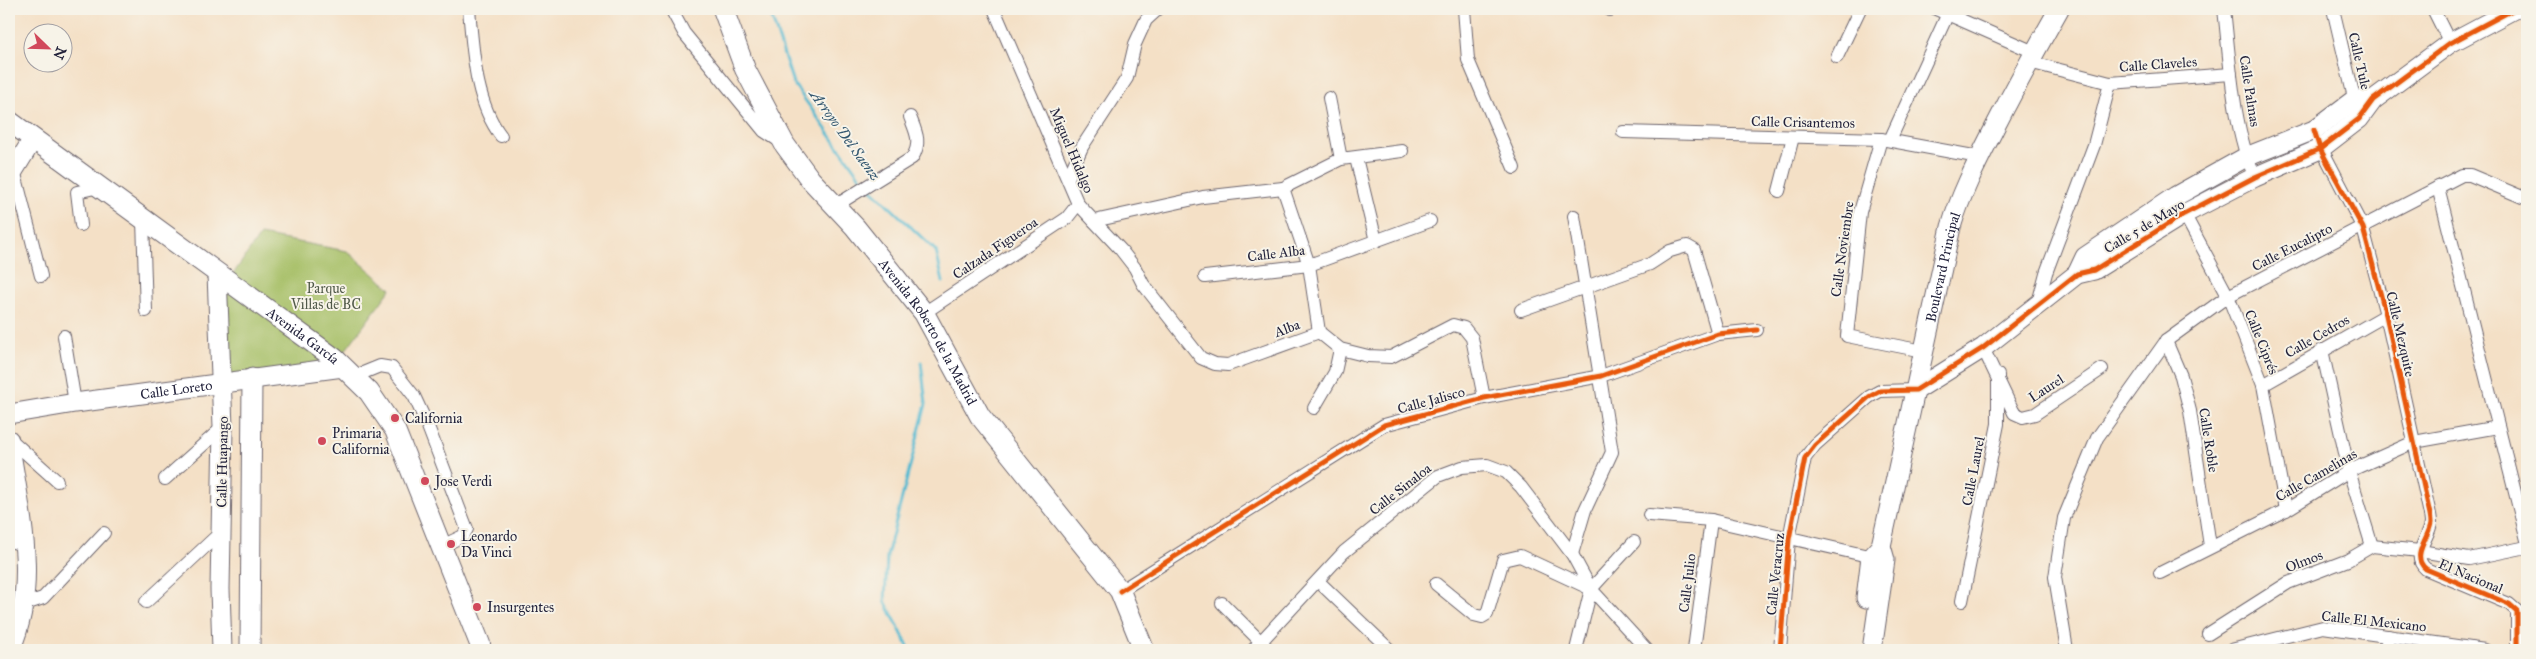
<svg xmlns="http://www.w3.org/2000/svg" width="2536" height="659" viewBox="0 0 2536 659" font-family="'IM FELL Great Primer',serif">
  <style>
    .green { fill: #a4be64; stroke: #637050 }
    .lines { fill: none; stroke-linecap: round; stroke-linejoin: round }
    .stream { stroke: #53bad1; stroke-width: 3 }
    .street-casing { stroke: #6c646c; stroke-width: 14 }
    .secondary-casing { stroke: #6c646c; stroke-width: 21 }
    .primary-casing { stroke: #6c646c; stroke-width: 22 }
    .street { stroke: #fff; stroke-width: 12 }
    .secondary { stroke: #fff; stroke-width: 19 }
    .primary { stroke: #fff; stroke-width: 20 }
    .cycleway-casing { stroke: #f7f3e8; stroke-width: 8 }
    .cycleway { stroke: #e8590c; stroke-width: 5 }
    .poi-dot { fill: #d1495b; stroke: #f7f3e8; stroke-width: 2 }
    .labels { text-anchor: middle; stroke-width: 4; stroke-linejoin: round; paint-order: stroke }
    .street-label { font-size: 14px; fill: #22223b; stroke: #f7f3e8 }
    .park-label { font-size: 14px; fill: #505949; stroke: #f7f3e8 }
    .poi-label { font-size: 14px; fill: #22223b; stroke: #f7f3e8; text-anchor: start }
    .water-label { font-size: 15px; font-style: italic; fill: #335770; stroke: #f7f3e8 }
  </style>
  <rect width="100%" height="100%" fill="#f7f3e8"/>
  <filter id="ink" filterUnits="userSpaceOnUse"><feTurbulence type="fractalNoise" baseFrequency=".02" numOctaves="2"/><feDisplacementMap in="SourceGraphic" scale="10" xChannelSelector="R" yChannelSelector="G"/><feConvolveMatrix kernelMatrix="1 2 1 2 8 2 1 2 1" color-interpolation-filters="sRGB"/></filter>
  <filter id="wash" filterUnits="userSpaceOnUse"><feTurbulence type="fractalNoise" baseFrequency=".0096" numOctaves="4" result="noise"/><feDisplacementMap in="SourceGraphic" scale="20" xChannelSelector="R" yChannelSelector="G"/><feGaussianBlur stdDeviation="1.12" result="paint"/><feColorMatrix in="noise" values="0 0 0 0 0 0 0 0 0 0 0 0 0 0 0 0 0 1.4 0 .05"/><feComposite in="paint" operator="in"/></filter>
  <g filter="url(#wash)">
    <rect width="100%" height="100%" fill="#f4e0c6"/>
    <path class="green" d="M 260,235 L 347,251 L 391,289 L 336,363 L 217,383 L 227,283 Z"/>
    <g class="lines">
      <g class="stream">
        <path d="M 769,9 L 793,83 L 865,184"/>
        <path d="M 870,188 L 936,251 L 943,282"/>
        <path d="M 910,650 L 885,601 L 887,556 L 926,404 L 921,362"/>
      </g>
    </g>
  </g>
  <g filter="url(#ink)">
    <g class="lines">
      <g class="street-casing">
        <g id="street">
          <path d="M 469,9 C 473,51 475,102 501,136"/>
          <path d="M 671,9 L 684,33 L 764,131 L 781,142"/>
          <path d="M 994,9 L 1078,204 L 1121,250 L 1135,268 L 1143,284 L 1201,358 L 1215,364 L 1228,365 L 1319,332"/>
          <path d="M 1464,9 L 1468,60 L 1514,168"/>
          <path d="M 1610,9 L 1610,10"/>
          <path d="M 1936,9 L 2034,52"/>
          <path d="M 2224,9 C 2230,61 2233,130 2255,177"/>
          <path d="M 2333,9 L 2356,106"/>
          <path d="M 2433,9 L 2450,43"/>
          <path d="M 1837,57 L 1860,9"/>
          <path d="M 2029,62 L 2110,83 L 2231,74"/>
          <path d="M 1329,98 L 1341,159"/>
          <path d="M 1623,132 L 1881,139 L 1979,157"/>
          <path d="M 1881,139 L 1860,212 L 1847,336 L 1923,351"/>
          <path d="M 1890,140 L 1950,9"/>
          <path d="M 2318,142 L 2363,228 L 2386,315 L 2429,510 C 2430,514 2431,519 2431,523 C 2429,538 2410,556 2426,569 L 2509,604 L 2517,611 L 2517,650"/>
          <path d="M 1356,158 L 1376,241"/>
          <path d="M 14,170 L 41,276"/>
          <path d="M 1068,178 L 1082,147 L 1127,78 L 1135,44 L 1146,20 L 1158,9"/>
          <path d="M 2438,187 L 2527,540"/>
          <path d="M 1779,191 L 1793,137"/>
          <path d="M 835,206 L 912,158 C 922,143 916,132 910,117"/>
          <path d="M 2181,208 L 2228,296 L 2263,385 L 2286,510"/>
          <path d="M 143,220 L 146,311"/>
          <path d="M 1094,221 L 1203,197 L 1283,188"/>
          <path d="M 81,225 L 77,192 L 99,187"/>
          <path d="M 1205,277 L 1309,265 L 1430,221"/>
          <path d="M 2038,303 L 2046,273 L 2094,145 L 2110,83"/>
          <path d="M 1521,310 L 1650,264 L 1670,251 L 1687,246 L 1694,250 L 1718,334"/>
          <path d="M 924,313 L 1067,218 L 1078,204"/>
          <path d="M 1319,332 L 1309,265 L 1283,188 L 1341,159 L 1402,151"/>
          <path d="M 1319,332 L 1340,349 L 1368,356 L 1391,357 L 1453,325 L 1464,328 L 1472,338 L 1484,398"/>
          <path d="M 64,336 L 75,403"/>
          <path d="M 2166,341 L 2181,376 L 2190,411 L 2210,546"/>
          <path d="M 1983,348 L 2014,413 L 2023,417 L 2035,414 L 2102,369"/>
          <path d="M 2322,350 L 2349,471 L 2372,546"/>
          <path d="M 353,377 L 380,366 L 392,368 L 414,396 L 427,424 L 467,529 L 463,536 L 442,546"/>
          <path d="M 2263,385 L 2386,315"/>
          <path d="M 1314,408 L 1335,372 L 1340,349"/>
          <path d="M 9,438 L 57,481"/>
          <path d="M 165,479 L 223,427"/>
          <path d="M 1649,515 L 1711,520 L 1877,558"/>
          <path d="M 9,541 L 24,545"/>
          <path d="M 1572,554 L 1585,510 L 1612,452 L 1574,216"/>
          <path d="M 2160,573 L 2286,510 L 2349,471 L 2414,442 L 2498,427"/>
          <path d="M 1318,581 L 1390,650"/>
          <path d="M 1436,584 L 1474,615 L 1482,617 L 1487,614 L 1503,560 L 1520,556 L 1591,589"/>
          <path d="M 1120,591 L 1384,425 L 1484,398 L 1601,376 L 1718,334 L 1757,330"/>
          <path d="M 1962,601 L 1998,424 L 1998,375"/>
          <path d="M 146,602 L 221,532"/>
          <path d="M 1222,603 L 1269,650"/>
          <path d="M 25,604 L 43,598 L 104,533"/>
          <path d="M 2208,634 L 2288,583 L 2348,560 L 2372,546 L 2420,551 L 2469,559 L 2527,547"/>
          <path d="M 1253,650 L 1344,552 L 1438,476 L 1462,467 L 1487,465 L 1506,472 L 1521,487 L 1572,554 L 1591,589 L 1647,650"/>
          <path d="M 1576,650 L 1591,589 L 1634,542"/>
          <path d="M 1694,650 L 1711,520"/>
          <path d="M 1780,650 L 1789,539 L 1805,458 L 1815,445 L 1869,397 L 1880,391 L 1916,390"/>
          <path d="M 2067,650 L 2055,577 L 2064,518 L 2097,438 L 2166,341 L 2228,296 L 2462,175 L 2470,175 L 2527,199"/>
          <path d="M 2231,650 L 2323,627 L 2485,650"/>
          <path d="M 2386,650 L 2388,636"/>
        </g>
      </g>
      <g class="secondary-casing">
        <g id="secondary">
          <path d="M 9,178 L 33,139"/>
          <path d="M 217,274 L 223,427 L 220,589 L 222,650"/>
          <path d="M 2077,274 L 2085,257 L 2176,196 L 2246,157 L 2314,130 L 2354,100 L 2373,100"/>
          <path d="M 1916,390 L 1983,348 L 2077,274 L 2094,270 L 2184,214 L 2255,177 L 2320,149 L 2359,119 L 2373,100 L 2450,43 L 2514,9"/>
          <path id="s1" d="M 9,414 L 75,403 L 343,367"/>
          <path d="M 9,440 C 19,510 40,583 10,650"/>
          <path d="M 1866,598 L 1871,557 L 1881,546"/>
          <path d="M 250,650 L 252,378"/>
          <path id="s2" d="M 1872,650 L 1885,560 L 1881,546 L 1951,227 C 1962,190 1980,157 1997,123 C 2017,84 2038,46 2059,9"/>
        </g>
      </g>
      <g class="primary-casing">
        <g id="primary">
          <path id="s3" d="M 723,9 L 745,69 L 785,145 L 810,179 L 855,227 L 924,313 L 980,416 L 1120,591 L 1144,650"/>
          <path id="s4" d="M 9,121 L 334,358 L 369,392 L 395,430 L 480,644"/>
        </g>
      </g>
      <use href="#street" class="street"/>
      <use href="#secondary" class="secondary"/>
      <use href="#primary" class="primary"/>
      <g class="cycleway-casing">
        <g id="cycleway">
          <path d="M 2314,130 L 2320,149 L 2363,228 L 2386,315 L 2429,510 C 2430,514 2431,519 2431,523 C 2429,538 2410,556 2426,569 L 2509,604 L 2517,611 L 2517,650"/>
          <path d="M 1120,591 L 1384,425 L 1484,398 L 1601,376 L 1718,334 L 1757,330"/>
          <path d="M 1780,650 L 1789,539 L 1805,458 L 1815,445 L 1869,397 L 1880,391 L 1916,390 L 1983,348 L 2077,274 L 2094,270 L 2184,214 L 2255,177 L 2320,149 L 2359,119 L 2373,100 L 2450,43 L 2514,9"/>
        </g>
      </g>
      <use href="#cycleway" class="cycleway"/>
    </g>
  </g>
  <g class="poi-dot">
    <circle cx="395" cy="418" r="5"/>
    <circle cx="322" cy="441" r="5"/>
    <circle cx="425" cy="481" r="5"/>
    <circle cx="451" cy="544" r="5"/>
    <circle cx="477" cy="607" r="5"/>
  </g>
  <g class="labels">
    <g class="street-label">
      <text transform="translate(2360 61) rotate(77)" y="5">Calle Tule</text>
      <text transform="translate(2158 64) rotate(-4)" y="5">Calle Claveles</text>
      <text transform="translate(2250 91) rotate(81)" y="5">Calle Palmas</text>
      <text transform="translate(1803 122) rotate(1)" y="5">Calle Crisantemos</text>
      <text transform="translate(1072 150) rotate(67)" y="5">Miguel Hidalgo</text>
      <text transform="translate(2144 226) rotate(-31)" y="5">Calle 5 de Mayo</text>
      <text transform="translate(2292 247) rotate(-27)" y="5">Calle Eucalipto</text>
      <text transform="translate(995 248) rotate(-34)" y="5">Calzada Figueroa</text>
      <text transform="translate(1842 249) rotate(-82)" y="5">Calle Noviembre</text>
      <text transform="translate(1276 253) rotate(-7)" y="5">Calle Alba</text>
      <text dy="5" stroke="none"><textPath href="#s2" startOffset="391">Boulevard Principal</textPath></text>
      <text transform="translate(1287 328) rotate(-20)" y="5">Alba</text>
      <text dy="5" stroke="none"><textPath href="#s3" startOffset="386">Avenida Roberto de la Madrid</textPath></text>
      <text transform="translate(2401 334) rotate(77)" y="5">Calle Mezquite</text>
      <text dy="5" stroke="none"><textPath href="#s4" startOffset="364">Avenida García</textPath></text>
      <text transform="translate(2317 336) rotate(-30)" y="5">Calle Cedros</text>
      <text transform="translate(2262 342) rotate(68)" y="5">Calle Ciprés</text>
      <text transform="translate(2046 388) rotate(-33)" y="5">Laurel</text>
      <text dy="5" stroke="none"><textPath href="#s1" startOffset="169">Calle Loreto</textPath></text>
      <text transform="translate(1431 400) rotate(-15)" y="5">Calle Jalisco</text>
      <text transform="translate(2209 440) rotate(81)" y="5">Calle Roble</text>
      <text transform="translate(222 462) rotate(-89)" y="5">Calle Huapango</text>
      <text transform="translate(1973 471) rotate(-79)" y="5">Calle Laurel</text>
      <text transform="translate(2316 475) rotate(-30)" y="5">Calle Camelinas</text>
      <text transform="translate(1400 489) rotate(-38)" y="5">Calle Sinaloa</text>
      <text transform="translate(2304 561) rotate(-21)" y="5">Olmos</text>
      <text transform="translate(1775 574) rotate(-84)" y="5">Calle Veracruz</text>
      <text transform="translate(2471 576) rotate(23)" y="5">El Nacional</text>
      <text transform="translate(1687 583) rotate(-83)" y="5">Calle Julio</text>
      <text transform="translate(2374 621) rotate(6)" y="5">Calle El Mexicano</text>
    </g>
    <g class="park-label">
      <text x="326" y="293">Parque<tspan x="326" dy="16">Villas de BC</tspan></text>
    </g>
    <g class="poi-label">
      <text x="405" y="423">California</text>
      <text x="332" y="438">Primaria<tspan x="332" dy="16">California</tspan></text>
      <text x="435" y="486">Jose Verdi</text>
      <text x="461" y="541">Leonardo<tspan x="461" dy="16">Da Vinci</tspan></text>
      <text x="487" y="612">Insurgentes</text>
    </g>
    <g class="water-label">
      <text transform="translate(845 135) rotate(54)" y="5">Arroyo Del Saenz</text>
    </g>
  </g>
  <rect width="2536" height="659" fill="none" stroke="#f7f3e8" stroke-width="30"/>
  <g transform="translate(48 48) rotate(113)"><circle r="24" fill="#f7f3e8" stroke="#a29fa3"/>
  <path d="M0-4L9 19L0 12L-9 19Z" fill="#d1495b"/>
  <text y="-8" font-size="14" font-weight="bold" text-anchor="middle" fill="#22223b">N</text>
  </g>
</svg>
